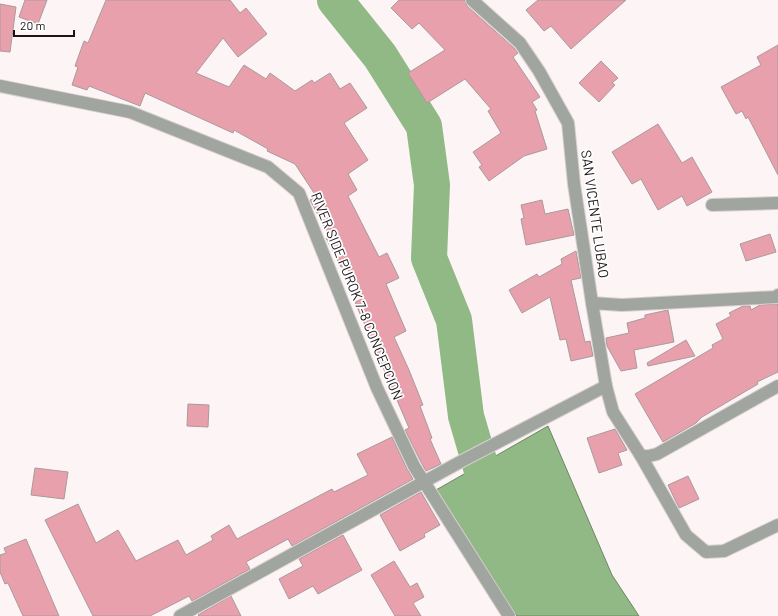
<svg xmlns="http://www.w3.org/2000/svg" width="778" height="616" viewBox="0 0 778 616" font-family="Barlow,sans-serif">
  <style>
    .water { fill: #90b985; stroke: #6d8863 }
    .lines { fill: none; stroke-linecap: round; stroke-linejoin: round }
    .river { stroke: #90b985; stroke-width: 36 }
    .building { fill: #e7a0ac; stroke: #ac999b }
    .minor-casing { stroke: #d8d0d1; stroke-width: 14 }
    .minor { stroke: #a0a59f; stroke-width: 12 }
    .labels { text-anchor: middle; stroke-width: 3.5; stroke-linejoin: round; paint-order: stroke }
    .street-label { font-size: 14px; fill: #1b1415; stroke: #fff }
  </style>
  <rect width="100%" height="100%" fill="#fcf4f5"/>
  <path class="water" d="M 548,426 L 612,575 L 639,616 L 517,616 L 436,490 Z"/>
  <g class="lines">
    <path class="river" d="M 335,0 L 380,56 L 424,126 L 432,185 L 429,258 L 454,320 L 466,416 L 494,512"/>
  </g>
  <g class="building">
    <path d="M 25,0 L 47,0 L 38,24 L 19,17 Z"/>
    <path d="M 106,0 L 230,0 L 240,13 L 246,8 L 267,34 L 238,57 L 223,38 L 196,73 L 229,87 L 244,65 L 266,79 L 270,73 L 295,91 L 312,80 L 314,83 L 330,73 L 340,89 L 350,83 L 367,108 L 344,123 L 368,160 L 348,174 L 357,190 L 348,196 L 379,257 L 387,253 L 399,278 L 386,284 L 406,331 L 394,337 L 409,370 L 423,405 L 420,406 L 432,438 L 430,439 L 441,464 L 426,471 L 421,462 L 405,430 L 409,428 L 355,302 L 362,299 L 346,265 L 341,267 L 326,238 L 330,237 L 310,200 L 316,196 L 295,164 L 267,151 L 268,149 L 234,130 L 233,133 L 145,93 L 140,106 L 89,86 L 87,90 L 72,85 L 78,67 L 75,66 L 84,41 L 88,43 Z"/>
    <path d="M 399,0 L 465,0 L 467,6 L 514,48 L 518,53 L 513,57 L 540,97 L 532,102 L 537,110 L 535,111 L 547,149 L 524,156 L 489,181 L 479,167 L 482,165 L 473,152 L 501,133 L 488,111 L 491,109 L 465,79 L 427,103 L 408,73 L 445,50 L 419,23 L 412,29 L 391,8 Z"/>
    <path d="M 538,0 L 626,0 L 571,49 L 551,26 L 544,31 L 526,10 Z"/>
    <path d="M 0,4 L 16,7 L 10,52 L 0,51 Z"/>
    <path d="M 778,45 L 778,175 L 748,117 L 746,119 L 742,111 L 736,114 L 721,87 L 761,65 L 757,57 Z"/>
    <path d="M 601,61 L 618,78 L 612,83 L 615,85 L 599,102 L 579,83 Z"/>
    <path d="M 658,124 L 682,163 L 692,157 L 712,192 L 687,206 L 682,196 L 658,210 L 641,179 L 632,184 L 612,152 Z"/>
    <path d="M 542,200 L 545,214 L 568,209 L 574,235 L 526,245 L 521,219 L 524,218 L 521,205 Z"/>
    <path d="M 770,234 L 776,252 L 746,261 L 740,244 Z"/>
    <path d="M 576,251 L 581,278 L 571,280 L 585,342 L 590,341 L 593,356 L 571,361 L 566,339 L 560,340 L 550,297 L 522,313 L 509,290 L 537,274 L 539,277 L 562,264 L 561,259 Z"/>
    <path d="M 778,304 L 778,372 L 757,382 L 758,384 L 702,417 L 696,423 L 663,442 L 635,394 L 713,348 L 712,345 L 723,339 L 716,324 L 731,316 L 729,313 L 743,306 L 750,306 L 751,310 L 760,305 Z"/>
    <path d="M 668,310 L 674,342 L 634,350 L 637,368 L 621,371 L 607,346 L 606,338 L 629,333 L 627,323 L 645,318 L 645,315 Z"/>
    <path d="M 686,340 L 695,356 L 648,366 L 647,363 Z"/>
    <path d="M 188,404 L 209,405 L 208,427 L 187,426 Z"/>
    <path d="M 615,429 L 627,450 L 618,453 L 622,465 L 599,473 L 587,438 Z"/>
    <path d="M 392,437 L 407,469 L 413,479 L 292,546 L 288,539 L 246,562 L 250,569 L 192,601 L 189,596 L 150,616 L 93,616 L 45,520 L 78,504 L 96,543 L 118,530 L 136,561 L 178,540 L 186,555 L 213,540 L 211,536 L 229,525 L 237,539 L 332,489 L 334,492 L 368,475 L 357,454 Z"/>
    <path d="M 35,468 L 68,472 L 64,499 L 31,495 Z"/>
    <path d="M 688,476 L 699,499 L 679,508 L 668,485 Z"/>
    <path d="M 421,492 L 440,525 L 424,534 L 425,537 L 400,551 L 380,515 Z"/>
    <path d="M 343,535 L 362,570 L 318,594 L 313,586 L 289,599 L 279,579 L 303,566 L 299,559 Z"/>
    <path d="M 26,539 L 59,616 L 23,616 L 8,583 L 5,584 L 0,572 L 0,555 L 6,553 L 4,548 Z"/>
    <path d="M 394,561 L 410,587 L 417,583 L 424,597 L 413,603 L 421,616 L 395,616 L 371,575 Z"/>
    <path d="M 231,596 L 241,616 L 199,616 L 198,615 Z"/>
  </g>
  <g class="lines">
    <g class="minor-casing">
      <g id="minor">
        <path d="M 472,0 L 520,43 L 539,71 L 568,123 L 574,184 L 592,303 L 606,386 L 613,412 L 641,456 L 686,535 L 706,552 L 724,551 L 778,525"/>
        <path d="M 0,86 L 130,112 L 268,167 L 299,193 L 377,388 L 414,466 L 509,616"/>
        <path d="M 712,205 L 778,203"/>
        <path d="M 592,303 L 622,305 L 776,297 L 778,295"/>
        <path d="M 641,456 L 649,456 L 657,454 L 778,386"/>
        <path d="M 180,616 L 460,462 L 606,386"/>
      </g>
    </g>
    <use href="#minor" class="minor"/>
  </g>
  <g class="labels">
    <g class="street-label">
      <text transform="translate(595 214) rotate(82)" y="5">SAN VICENTE LUBAO</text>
      <text transform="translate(357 296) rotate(68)" y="5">RIVER SIDE PUROK 7-8 CONCEPCION</text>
    </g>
  </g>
  <path d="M14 30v6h60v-6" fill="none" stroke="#1b1415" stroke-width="2"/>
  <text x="20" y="30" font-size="12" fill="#1b1415" stroke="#ffffff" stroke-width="3" paint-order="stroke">20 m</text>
</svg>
